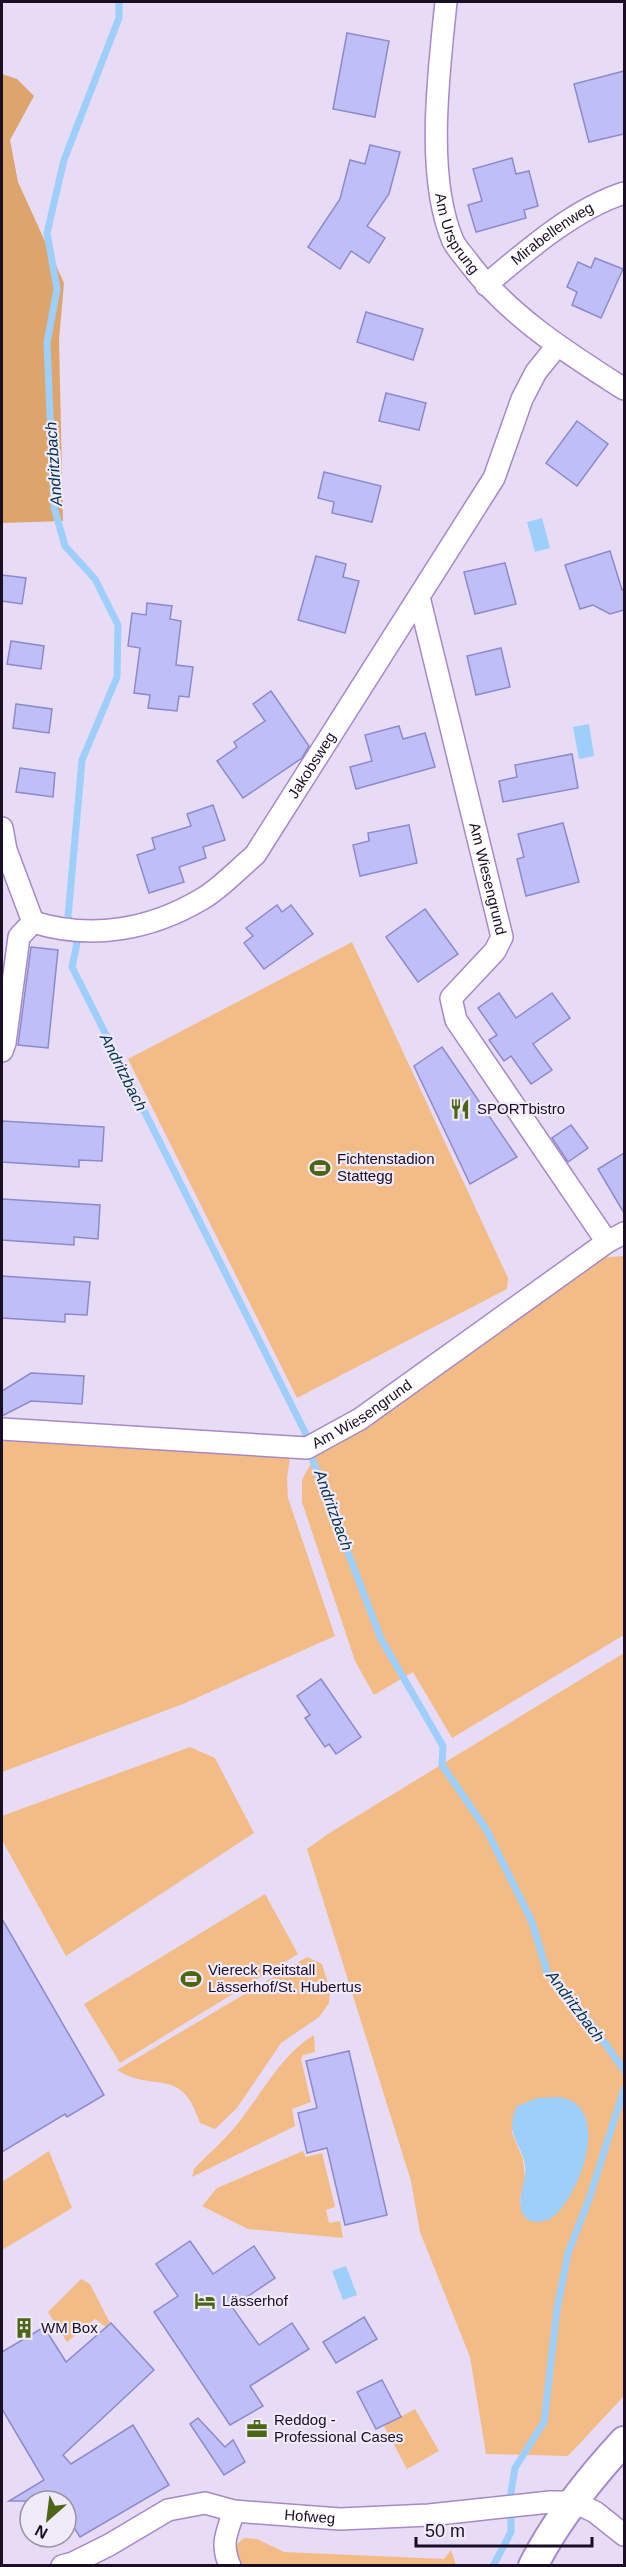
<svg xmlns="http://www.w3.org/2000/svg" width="626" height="2567" viewBox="0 0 626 2567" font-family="Helvetica,sans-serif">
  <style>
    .green { fill: #f3bc86; fill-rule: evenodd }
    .forest { fill: #dda56c }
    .water { fill: #9ecffa }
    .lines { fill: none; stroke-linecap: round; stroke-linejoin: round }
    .stream { stroke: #9ecffa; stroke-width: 7 }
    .building { fill: #c0bef7; stroke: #8d8acb; stroke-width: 1.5 }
    .minor-casing { stroke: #a689c7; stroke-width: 24 }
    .secondary-casing { stroke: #a689c7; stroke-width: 32 }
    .minor { stroke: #fff; stroke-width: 21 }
    .secondary { stroke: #fff; stroke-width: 28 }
    .labels { text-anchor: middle; stroke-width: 4.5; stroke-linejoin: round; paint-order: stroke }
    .street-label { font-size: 15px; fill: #1a0e25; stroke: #f1ebf9 }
    .poi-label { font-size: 15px; fill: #1a0e25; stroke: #f1ebf9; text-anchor: start }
    .water-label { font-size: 16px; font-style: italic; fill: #003052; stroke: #f1ebf9 }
  </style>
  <rect width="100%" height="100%" fill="#e7dbf6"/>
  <g class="green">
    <path d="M 352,942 L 508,1278 L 507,1289 L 297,1398 L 128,1059 Z"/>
    <path d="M 624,1256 L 624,1635 L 452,1738 L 413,1672 L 374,1695 L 355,1661 L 302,1502 L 302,1480 L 317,1452 L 595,1258 Z"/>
    <path d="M 27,1437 L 290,1457 L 287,1479 L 288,1498 L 335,1636 L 183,1704 L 2,1772 L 2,1442 Z"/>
    <path d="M 624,1653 L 624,2396 L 568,2456 L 486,2454 L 470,2357 L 420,2232 L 411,2181 L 307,1849 L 331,1832 ZM 537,2098 L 564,2098 L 522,2213 L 520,2200 L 525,2177 L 523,2159 L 512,2133 L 517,2107 Z"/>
    <path d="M 190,1747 L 215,1758 L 254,1833 L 66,1956 L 2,1840 L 2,1816 Z"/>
    <path d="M 265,1894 L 298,1954 L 120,2063 L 84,2004 Z"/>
    <path d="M 307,1957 L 322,1964 L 330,1990 L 329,2003 L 319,2017 L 281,2043 L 237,2108 L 215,2129 L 200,2123 C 181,2064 154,2094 117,2070 Z"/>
    <path d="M 314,2035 L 315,2052 L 303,2055 L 301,2059 L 311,2102 L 292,2109 L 295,2126 L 192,2177 L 194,2169 C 209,2153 226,2139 239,2122 C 263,2092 281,2055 314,2035 Z"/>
    <path d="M 49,2151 L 72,2208 L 2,2250 L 2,2182 Z"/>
    <path d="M 303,2151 L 306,2157 L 322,2153 L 335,2207 L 326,2210 L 329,2223 L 340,2221 L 343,2238 L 248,2229 L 202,2206 L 217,2188 Z"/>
    <path d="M 81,2279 L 90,2284 L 110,2323 L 106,2327 L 95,2319 L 67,2342 L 48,2312 Z"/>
    <path d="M 415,2409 L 439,2451 L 407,2469 L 384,2426 Z"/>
    <path d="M 244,2538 L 257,2539 L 284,2552 L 444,2559 L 451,2550 L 456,2565 L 237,2566 L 232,2557 L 236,2545 Z"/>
  </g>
  <path class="forest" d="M 2,74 L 17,79 L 34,96 L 10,140 L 18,182 L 64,283 L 59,340 L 63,521 L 2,523 Z"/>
  <g class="water">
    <path d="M 542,518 L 550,548 L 535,552 L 527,522 Z"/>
    <path d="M 589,724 L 594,756 L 579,759 L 573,727 Z"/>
    <path d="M 537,2098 C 545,2098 557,2096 565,2098 C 611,2113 579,2195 554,2216 C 549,2220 542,2222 536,2222 C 512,2219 522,2191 525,2176 C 529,2146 501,2139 517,2106 Z"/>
    <path d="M 346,2266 L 357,2295 L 343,2300 L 332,2271 Z"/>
  </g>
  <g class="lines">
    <g class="stream">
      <path d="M 119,2 L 119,18 L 64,160 L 47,233 L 57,289 L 47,343 L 54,507 L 65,546 L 95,579 L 118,625 L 117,677 L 82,760 L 68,917 L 77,943 L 72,967 L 305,1432 L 313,1461 L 381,1639 L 443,1746 L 442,1765 L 486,1829 L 532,1922 L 547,1972 L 587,2018 L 624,2070"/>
      <path d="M 493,2566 L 511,2532 L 511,2492 L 515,2468 L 544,2422 L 557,2309 L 568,2253 L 589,2199 L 624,2089"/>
    </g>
  </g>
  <g class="building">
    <path d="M 347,33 L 389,41 L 375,117 L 333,109 Z"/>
    <path d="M 624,71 L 624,134 L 589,142 L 574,84 Z"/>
    <path d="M 370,145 L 400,152 L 389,194 L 367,226 L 385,238 L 369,263 L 351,251 L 340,269 L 308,247 L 340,199 L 350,160 L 365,164 Z"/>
    <path d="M 512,158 L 516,174 L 529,171 L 538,206 L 524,210 L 526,218 L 476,232 L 468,205 L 482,201 L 473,169 Z"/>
    <path d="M 595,258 L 623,269 L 601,318 L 572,305 L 577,292 L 567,287 L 578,262 L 591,268 Z"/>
    <path d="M 366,312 L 423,329 L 413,360 L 357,342 Z"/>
    <path d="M 386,393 L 426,403 L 419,430 L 379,421 Z"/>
    <path d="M 577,421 L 608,444 L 577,486 L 546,463 Z"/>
    <path d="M 324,472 L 381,486 L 372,522 L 332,513 L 334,502 L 318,498 Z"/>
    <path d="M 610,551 L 622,590 L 624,589 L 624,610 L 610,614 L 593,605 L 580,609 L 565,565 Z"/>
    <path d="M 316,556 L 346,564 L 343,577 L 359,581 L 345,633 L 298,620 Z"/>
    <path d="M 505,563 L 516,604 L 475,614 L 464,572 Z"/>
    <path d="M 2,575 L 26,578 L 22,604 L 2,601 Z"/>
    <path d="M 147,603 L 172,606 L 170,619 L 181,621 L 176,665 L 193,667 L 189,697 L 179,696 L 177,711 L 148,708 L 150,695 L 134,693 L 140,648 L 128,646 L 132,613 L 146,615 Z"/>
    <path d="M 11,641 L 44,646 L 41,669 L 7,664 Z"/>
    <path d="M 501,648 L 510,687 L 476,695 L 467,656 Z"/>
    <path d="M 271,691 L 309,746 L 302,758 L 243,798 L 217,761 L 237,747 L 234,742 L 265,721 L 253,704 Z"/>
    <path d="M 16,704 L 52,709 L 49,733 L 13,728 Z"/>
    <path d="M 399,726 L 403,739 L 425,733 L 435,767 L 356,789 L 350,767 L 372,761 L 365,735 Z"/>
    <path d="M 572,754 L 578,788 L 503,802 L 499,781 L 517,777 L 515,765 Z"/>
    <path d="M 20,768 L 55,773 L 53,797 L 16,792 Z"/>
    <path d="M 213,805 L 225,840 L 203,847 L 206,858 L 179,867 L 184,882 L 149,893 L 137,855 L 155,849 L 152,838 L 191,826 L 187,814 Z"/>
    <path d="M 563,823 L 579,882 L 526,896 L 517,859 L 524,857 L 518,834 Z"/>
    <path d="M 409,825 L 417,863 L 360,876 L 353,845 L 369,841 L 368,833 Z"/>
    <path d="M 277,905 L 282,912 L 291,905 L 313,934 L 264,969 L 244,943 L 253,936 L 246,928 Z"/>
    <path d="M 425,909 L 458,954 L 418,982 L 386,937 Z"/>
    <path d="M 31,947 L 58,950 L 48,1048 L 18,1045 Z"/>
    <path d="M 499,993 L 516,1018 L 552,993 L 570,1018 L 533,1044 L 552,1070 L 531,1084 L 511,1056 L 504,1061 L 489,1040 L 497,1035 L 478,1008 Z"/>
    <path d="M 442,1047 L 517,1157 L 470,1184 L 414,1066 Z"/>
    <path d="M 2,1121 L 104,1127 L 102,1161 L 79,1160 L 79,1167 L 2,1162 Z"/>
    <path d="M 571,1125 L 588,1148 L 568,1162 L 552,1138 Z"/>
    <path d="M 624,1153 L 624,1213 L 598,1169 Z"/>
    <path d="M 2,1199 L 100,1205 L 98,1239 L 74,1237 L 74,1245 L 2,1240 Z"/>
    <path d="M 2,1276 L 90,1282 L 87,1315 L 65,1314 L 65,1322 L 2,1318 Z"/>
    <path d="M 31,1373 L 84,1376 L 82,1404 L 31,1401 L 2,1416 L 2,1391 Z"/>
    <path d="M 321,1679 L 361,1737 L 336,1754 L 329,1744 L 325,1747 L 305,1718 L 310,1715 L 297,1696 Z"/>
    <path d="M 2,1919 L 104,2095 L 67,2117 L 65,2114 L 2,2152 Z"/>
    <path d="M 349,2051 L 387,2215 L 345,2225 L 327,2148 L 307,2153 L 298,2113 L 317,2108 L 306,2061 Z"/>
    <path d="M 190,2241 L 213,2274 L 254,2246 L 275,2278 L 232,2307 L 259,2345 L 292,2323 L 309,2349 L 250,2386 L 263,2406 L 230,2425 L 154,2312 L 178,2296 L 156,2264 Z"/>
    <path d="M 364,2317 L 377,2339 L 336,2363 L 323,2342 Z"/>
    <path d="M 111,2323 L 154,2370 L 63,2455 L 71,2464 L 133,2425 L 169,2485 L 80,2537 L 66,2515 L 66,2501 L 9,2501 L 44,2480 L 2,2409 L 2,2352 L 44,2327 L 66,2362 Z"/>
    <path d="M 382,2380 L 401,2417 L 376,2429 L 357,2392 Z"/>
    <path d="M 198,2418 L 225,2447 L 233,2440 L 245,2462 L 224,2475 L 190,2424 Z"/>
  </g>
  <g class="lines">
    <g class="minor-casing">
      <g id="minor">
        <path id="s1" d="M 446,2 C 439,71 425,176 453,241 C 457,249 464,256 469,263 C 510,317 568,353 624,389"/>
        <path id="s2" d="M 486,285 C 526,251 574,209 624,193"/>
        <path id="s3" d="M 419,597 L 502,937 L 495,951 L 451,998 L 456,1020 L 607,1242"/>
        <path d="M 2,828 L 6,850 L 33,922"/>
        <path id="s4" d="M 33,922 C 91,940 150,930 202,899 C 221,888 238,869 255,855 L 494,478 L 522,399 L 536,372 L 557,346"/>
        <path d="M 2,1051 L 5,1043 L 19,937 L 33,922"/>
        <path id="s5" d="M 2,1429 L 307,1448 L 360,1419 L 607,1242 L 624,1233"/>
        <path id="s6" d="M 62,2566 L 73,2563 L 109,2545 L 168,2510 L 205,2503 L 234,2511 L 340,2519 L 429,2515 L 550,2502 L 574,2502 L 595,2512 L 624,2535"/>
        <path d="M 230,2566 C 220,2543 227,2533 234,2511"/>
      </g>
    </g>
    <g class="secondary-casing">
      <path id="secondary" d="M 533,2566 C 556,2520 590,2478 624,2441"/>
    </g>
    <use href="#minor" class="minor"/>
    <use href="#secondary" class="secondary"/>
  </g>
  <defs>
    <g id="restaurant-bare" transform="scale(1.62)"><path d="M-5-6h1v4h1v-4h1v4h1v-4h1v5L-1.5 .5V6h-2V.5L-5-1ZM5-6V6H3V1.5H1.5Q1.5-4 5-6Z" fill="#4d6616" stroke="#f1ebf9" stroke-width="2.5" paint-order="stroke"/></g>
    <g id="stadium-bare" transform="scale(1.62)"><path d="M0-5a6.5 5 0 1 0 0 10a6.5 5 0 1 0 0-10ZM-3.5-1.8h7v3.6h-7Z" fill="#4d6616" stroke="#f1ebf9" stroke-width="2.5" paint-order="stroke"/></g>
    <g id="hotel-bare" transform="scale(1.62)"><path d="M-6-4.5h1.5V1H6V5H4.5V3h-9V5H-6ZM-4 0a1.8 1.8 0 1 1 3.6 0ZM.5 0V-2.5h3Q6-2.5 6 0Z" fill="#4d6616" stroke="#f1ebf9" stroke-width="2.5" paint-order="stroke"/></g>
    <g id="building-bare" transform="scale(1.62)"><path d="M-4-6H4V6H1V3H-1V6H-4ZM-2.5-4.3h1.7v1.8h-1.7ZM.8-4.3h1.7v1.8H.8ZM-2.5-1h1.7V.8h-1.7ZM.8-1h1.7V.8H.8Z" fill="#4d6616" stroke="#f1ebf9" stroke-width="2.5" paint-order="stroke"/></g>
    <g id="office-bare" transform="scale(1.62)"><path d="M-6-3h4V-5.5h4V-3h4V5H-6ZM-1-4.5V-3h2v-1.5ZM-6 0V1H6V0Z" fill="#4d6616" stroke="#f1ebf9" stroke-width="2.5" paint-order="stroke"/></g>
  </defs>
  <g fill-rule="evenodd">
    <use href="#restaurant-bare" x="460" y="1109"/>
    <use href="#stadium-bare" x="320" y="1168"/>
    <use href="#stadium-bare" x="191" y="1979"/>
    <use href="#hotel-bare" x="205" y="2301"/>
    <use href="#building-bare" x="24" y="2328"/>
    <use href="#office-bare" x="257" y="2429"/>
  </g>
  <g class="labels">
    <g class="street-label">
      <text dy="5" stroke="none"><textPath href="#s1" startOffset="236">Am Ursprung</textPath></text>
      <text dy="5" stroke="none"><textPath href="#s2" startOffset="84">Mirabellenweg</textPath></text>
      <text dy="5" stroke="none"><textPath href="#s4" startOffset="351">Jakobsweg</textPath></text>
      <text dy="5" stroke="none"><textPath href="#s3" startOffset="290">Am Wiesengrund</textPath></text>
      <text dy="5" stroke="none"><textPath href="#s5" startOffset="370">Am Wiesengrund</textPath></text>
      <text dy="5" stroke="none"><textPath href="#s6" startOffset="264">Hofweg</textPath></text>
    </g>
    <g class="poi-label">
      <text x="477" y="1114">SPORTbistro</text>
      <text x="337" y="1164">Fichtenstadion<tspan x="337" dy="17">Stattegg</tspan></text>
      <text x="208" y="1975">Viereck Reitstall<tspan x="208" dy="17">Lässerhof/St. Hubertus</tspan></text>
      <text x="222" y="2306">Lässerhof</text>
      <text x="41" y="2333">WM Box</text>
      <text x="274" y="2425">Reddog -<tspan x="274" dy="17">Professional Cases</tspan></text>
    </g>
    <g class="water-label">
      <text transform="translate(53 464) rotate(-94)" y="6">Andritzbach</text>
      <text transform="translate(124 1072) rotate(63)" y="6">Andritzbach</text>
      <text transform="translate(334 1510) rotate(70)" y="6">Andritzbach</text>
      <text transform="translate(576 2006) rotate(53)" y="6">Andritzbach</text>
    </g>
  </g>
  <rect width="626" height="2567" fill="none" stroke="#1a0e25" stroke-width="6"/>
  <g transform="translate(48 2519) rotate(208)"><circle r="28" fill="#f1ebf9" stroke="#9b93a4" stroke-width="1.5"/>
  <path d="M0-4.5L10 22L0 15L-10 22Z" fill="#4d6616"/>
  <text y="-9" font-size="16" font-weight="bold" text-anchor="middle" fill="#1a0e25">N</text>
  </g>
  <path d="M416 2537v9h176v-9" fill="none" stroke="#1a0e25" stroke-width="3"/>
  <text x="425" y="2537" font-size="18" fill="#1a0e25" stroke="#f1ebf9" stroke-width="4.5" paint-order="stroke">50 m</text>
</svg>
